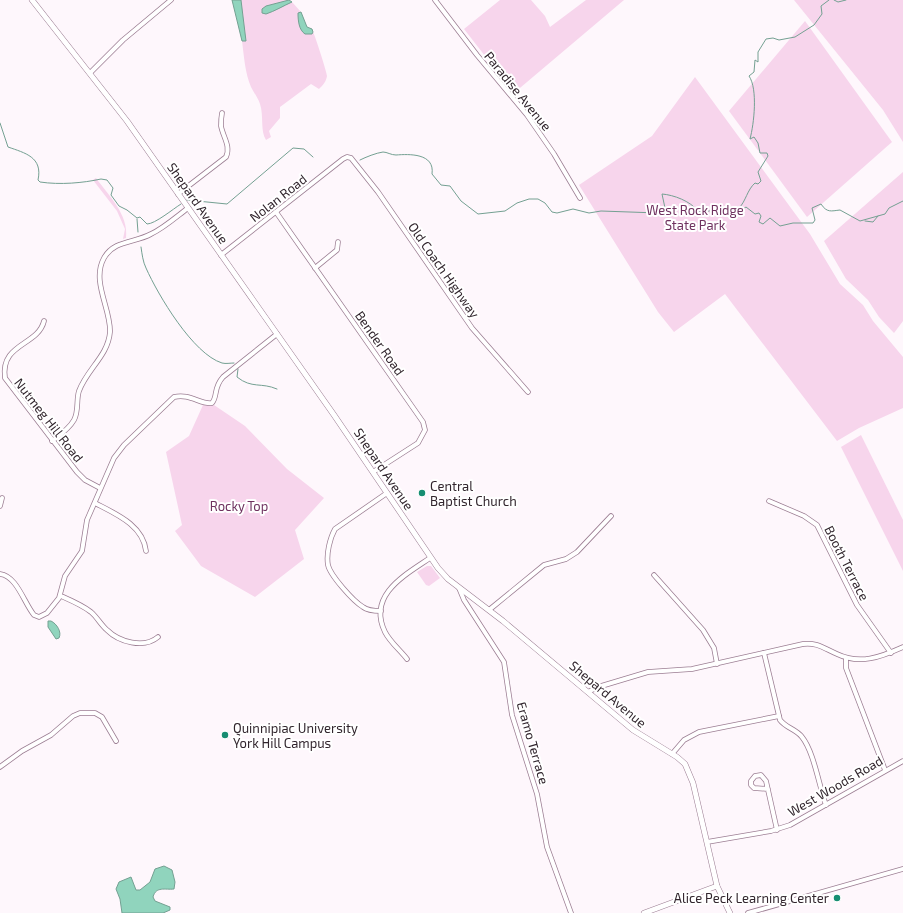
<svg xmlns="http://www.w3.org/2000/svg" width="903" height="913" viewBox="0 0 903 913" font-family="'Exo 2',sans-serif">
  <style>
    .green { fill: #f7d5ec }
    .water { fill: #90d4bd; stroke: #74a092 }
    .lines { fill: none; stroke-linecap: round; stroke-linejoin: round }
    .stream { stroke: #74a092; stroke-width: 1 }
    .minor-casing { stroke: #9c7e93; stroke-width: 5.5 }
    .major-casing { stroke: #9c7e93; stroke-width: 6 }
    .minor { stroke: #fff; stroke-width: 4 }
    .major { stroke: #fff; stroke-width: 5 }
    .poi-dot { fill: #168e72; stroke: #fff; stroke-width: 1.5 }
    .labels { text-anchor: middle; stroke-width: 4; stroke-linejoin: round; paint-order: stroke }
    .street-label { font-size: 13px; fill: #31252d; stroke: #fff }
    .park-label { font-size: 13px; fill: #6f315f; stroke: #fff }
    .poi-label { font-size: 13px; fill: #31252d; stroke: #fff; text-anchor: start }
  </style>
  <rect width="100%" height="100%" fill="#fef7fc"/>
  <g class="green">
    <path d="M 241,0 L 289,0 L 282,2 L 277,8 L 292,2 L 301,12 L 298,14 L 298,16 L 312,34 L 313,32 C 315,35 327,73 327,76 C 326,82 323,85 319,89 L 311,84 L 280,107 L 280,118 L 269,131 L 271,137 L 266,140 C 260,131 264,116 260,104 C 258,98 254,93 251,87 C 245,73 244,56 242,41 L 245,41 Z"/>
    <path d="M 500,0 L 531,0 L 545,16 L 550,27 L 586,0 L 624,0 L 514,93 L 464,29 Z"/>
    <path d="M 794,0 L 903,0 L 903,142 L 883,110 Z"/>
    <path d="M 805,21 L 892,142 L 807,217 L 729,111 Z"/>
    <path d="M 695,77 L 810,234 L 840,284 L 863,305 L 873,321 L 903,357 L 903,408 L 859,428 L 837,441 L 725,294 L 674,332 L 658,312 L 579,185 L 652,136 Z"/>
    <path d="M 903,172 L 903,321 L 894,333 L 879,317 L 868,300 L 846,279 L 824,241 Z"/>
    <path d="M 96,178 C 109,196 129,215 126,238 L 123,239 L 125,229 L 117,211 L 93,180 Z"/>
    <path d="M 203,405 L 211,406 L 214,405 L 245,426 L 287,469 L 324,498 L 295,530 L 304,559 L 255,597 L 201,566 L 175,531 L 182,525 L 166,452 L 189,436 Z"/>
    <path d="M 861,435 L 903,520 L 903,571 L 841,447 Z"/>
    <path d="M 427,566 L 431,566 L 440,578 L 429,586 L 426,585 L 417,572 Z"/>
  </g>
  <g class="water">
    <path d="M 232,0 L 241,0 L 246,41 L 242,41 Z"/>
    <path d="M 289,0 L 292,2 C 283,6 275,11 266,14 L 262,13 L 262,9 L 266,6 Z"/>
    <path d="M 301,12 L 307,27 L 312,29 L 313,32 L 312,34 L 305,34 C 299,30 298,21 298,13 Z"/>
    <path d="M 48,621 L 51,621 C 57,624 62,632 59,638 L 56,639 L 48,627 Z"/>
    <path d="M 164,866 L 172,870 L 175,882 L 174,889 C 165,890 156,886 153,897 L 155,901 L 170,907 L 170,910 L 163,913 L 122,913 L 120,899 L 116,889 L 119,882 L 131,877 L 136,890 L 140,890 L 150,882 L 155,869 Z"/>
  </g>
  <g class="lines">
    <g class="stream">
      <path d="M 834,0 L 838,2 L 846,0"/>
      <path d="M 0,123 L 8,147 C 25,153 43,157 38,180 L 40,182 C 60,185 83,183 101,179 L 107,180 L 113,188 L 111,195 L 119,206 L 127,210 L 137,218 L 140,217 L 147,224 C 155,224 173,209 181,204"/>
      <path d="M 360,160 C 366,157 376,153 383,152 C 387,152 391,155 396,155 C 409,154 435,153 432,174 L 441,185 L 450,186 L 461,201 L 478,214 L 505,211 L 517,203 L 529,199 L 538,199 L 545,203 L 552,212 L 557,213 L 573,209 L 589,213 L 601,211 L 658,213 L 665,208 L 662,194 C 674,195 690,201 698,211 C 706,212 721,209 727,212 L 737,207 L 739,208 C 746,201 747,190 755,183 L 758,184 L 761,181 L 758,172 L 768,156 L 767,153 L 760,153 L 758,143 L 754,137 L 750,139 C 754,124 758,89 749,76 L 754,72 L 755,60 L 758,62 L 758,52 L 766,39 L 773,38 L 779,40 L 795,37 L 814,25 L 822,14 L 821,6 L 829,0"/>
      <path d="M 187,200 L 227,204 L 293,148 L 304,149 L 313,157"/>
      <path d="M 740,209 L 740,211 L 746,207 L 755,214 L 759,213 L 761,216 L 759,222 L 763,224 L 770,218 L 780,226 L 793,223 L 813,223 L 815,220 L 812,208 L 821,204 C 827,213 831,211 840,210 L 860,221 L 885,214 L 889,208 L 903,201"/>
      <path d="M 137,219 L 138,232"/>
      <path d="M 865,221 L 873,222 L 878,216"/>
      <path d="M 141,247 C 142,254 143,262 146,268 C 158,295 193,354 222,363 C 226,364 230,363 234,363"/>
      <path d="M 238,369 L 237,377 C 252,389 261,382 277,389"/>
    </g>
    <g class="minor-casing">
      <g id="minor">
        <path d="M 435,0 L 477,55 L 527,115 L 554,154 L 580,198"/>
        <path d="M 90,73 L 123,40 L 171,0"/>
        <path d="M 178,194 L 226,157 C 231,146 223,137 221,126 C 221,122 221,118 222,113"/>
        <path d="M 276,212 L 423,422 L 425,430 L 418,443 L 373,472"/>
        <path d="M 221,255 L 343,159 L 347,157 L 351,158 L 378,192 L 472,328 L 528,392"/>
        <path d="M 315,268 L 337,250 L 338,242"/>
        <path d="M 44,321 C 38,346 0,343 5,378 L 77,472 L 85,480 L 100,488"/>
        <path d="M 52,441 C 60,435 69,429 74,420 C 79,411 76,400 79,391 C 87,369 108,356 110,332 C 111,309 91,281 104,258 C 114,240 135,243 151,234 C 164,228 176,217 188,208"/>
        <path d="M 769,501 L 804,516 L 817,525 L 857,605 L 891,653"/>
        <path d="M 95,503 C 116,514 143,525 146,551"/>
        <path d="M 0,506 L 2,498"/>
        <path d="M 0,574 C 17,576 24,603 34,615 L 39,617 L 47,613 L 59,598 L 65,576 L 82,551 L 87,520 L 114,458 L 124,445 L 174,397 C 190,393 201,405 212,403 C 218,396 213,388 223,377 L 277,334"/>
        <path d="M 654,575 L 703,630 L 714,648 L 717,664"/>
        <path d="M 459,588 L 464,600 L 504,662 L 512,715 L 537,794 L 547,847 L 571,913"/>
        <path d="M 61,596 C 70,600 82,605 91,612 C 97,617 101,625 107,630 C 119,642 144,649 158,637"/>
        <path d="M 489,610 L 544,565 L 566,559 L 577,552 L 611,516"/>
        <path d="M 381,611 C 375,611 368,611 363,607 C 353,601 330,575 328,565 C 326,554 330,538 335,529 L 387,493"/>
        <path d="M 764,653 L 780,720 C 786,728 796,729 802,737 C 814,752 819,786 826,805"/>
        <path d="M 846,658 L 846,668 L 885,770"/>
        <path d="M 407,659 C 400,650 390,642 385,632 C 367,595 405,575 430,558"/>
        <path d="M 588,692 L 598,687 L 648,672 L 692,669 L 803,644 C 817,642 825,649 837,654 C 860,665 881,657 903,647"/>
        <path d="M 672,754 L 684,740 L 699,732 L 779,716"/>
        <path d="M 0,767 L 22,751 L 51,735 L 73,716 L 80,713 L 95,713 L 102,717 L 116,741"/>
        <path d="M 768,789 L 754,788 L 751,785 L 751,781 L 755,776 L 761,775 L 766,781 L 777,830"/>
        <path d="M 707,842 L 771,831 L 790,825 L 903,761"/>
        <path d="M 748,913 L 903,869"/>
      </g>
    </g>
    <g class="major-casing">
      <g id="major">
        <path d="M 32,0 L 127,121 L 334,415 L 438,568 L 448,579 L 503,621 L 633,730 L 677,757 L 685,764 L 693,783 L 717,886 L 730,913"/>
        <path d="M 644,913 L 717,886"/>
      </g>
    </g>
    <use href="#minor" class="minor"/>
    <use href="#major" class="major"/>
  </g>
  <g class="poi-dot">
    <circle cx="422" cy="493" r="4"/>
    <circle cx="225" cy="735" r="4"/>
    <circle cx="837" cy="898" r="4"/>
  </g>
  <g class="labels">
    <g class="street-label">
      <text transform="translate(518 91) rotate(51)" y="5">Paradise Avenue</text>
      <text transform="translate(278 198) rotate(-38)" y="5">Nolan Road</text>
      <text transform="translate(198 203) rotate(55)" y="5">Shepard Avenue</text>
      <text transform="translate(444 270) rotate(55)" y="5">Old Coach Highway</text>
      <text transform="translate(380 343) rotate(55)" y="5">Bender Road</text>
      <text transform="translate(49 420) rotate(52)" y="5">Nutmeg Hill Road</text>
      <text transform="translate(384 469) rotate(56)" y="5">Shepard Avenue</text>
      <text transform="translate(847 563) rotate(63)" y="5">Booth Terrace</text>
      <text transform="translate(608 694) rotate(40)" y="5">Shepard Avenue</text>
      <text transform="translate(533 743) rotate(74)" y="5">Eramo Terrace</text>
      <text transform="translate(835 786) rotate(-30)" y="5">West Woods Road</text>
    </g>
    <g class="park-label">
      <text x="695" y="215">West Rock Ridge<tspan x="695" dy="15">State Park</tspan></text>
      <text x="239" y="511">Rocky Top</text>
    </g>
    <g class="poi-label">
      <text x="430" y="491">Central<tspan x="430" dy="15">Baptist Church</tspan></text>
      <text x="233" y="733">Quinnipiac University<tspan x="233" dy="15">York Hill Campus</tspan></text>
      <text x="829" y="903" text-anchor="end">Alice Peck Learning Center</text>
    </g>
  </g>
</svg>
